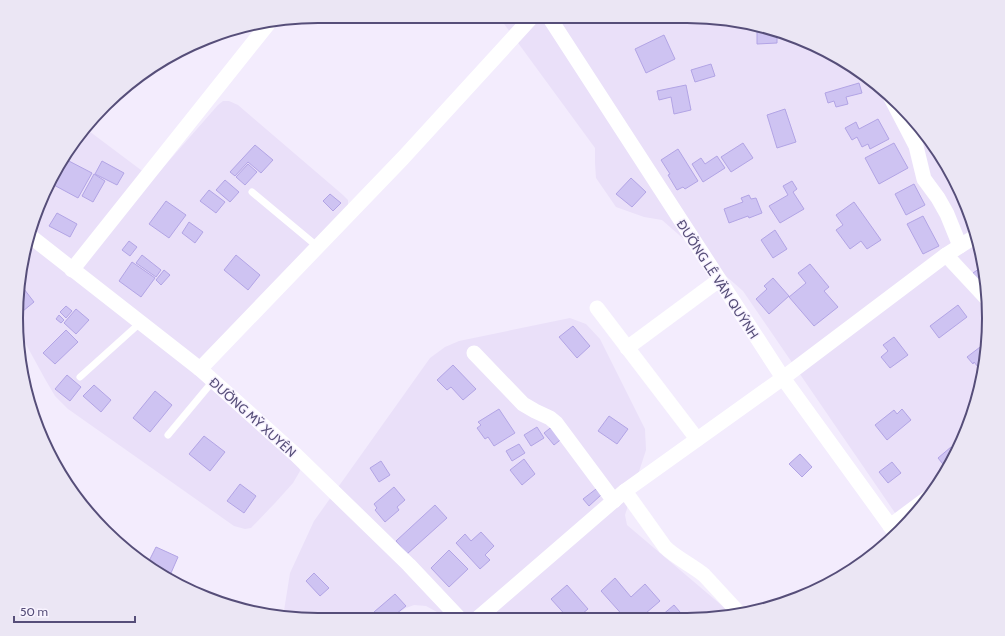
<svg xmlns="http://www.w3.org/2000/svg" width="1005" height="636" viewBox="0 0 1005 636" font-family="Cabin,sans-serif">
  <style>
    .residential { fill: #eae0f9 }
    .building { fill: #cec3f2; stroke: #b2a4e5 }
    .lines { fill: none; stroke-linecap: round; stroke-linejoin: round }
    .lane { stroke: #fff; stroke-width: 7 }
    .street { stroke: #fff; stroke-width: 15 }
    .labels { text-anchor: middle; stroke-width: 3; stroke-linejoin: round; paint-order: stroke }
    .street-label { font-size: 13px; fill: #564e79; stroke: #f8f3ff }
    .rim { fill: none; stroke: #564e79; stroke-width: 2 }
  </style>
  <rect width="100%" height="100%" fill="#f3ecfd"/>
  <g class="residential">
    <path d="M 499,17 L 726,19 L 802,39 L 871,79 L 914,119 L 949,167 L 973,221 L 986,279 L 988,338 L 979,396 L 958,452 L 926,502 L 904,526 L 743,291 L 662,220 L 644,217 L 616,207 L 596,178 L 595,163 L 595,148 Z"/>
    <path d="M 223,101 L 229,101 L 238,105 L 343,195 L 348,200 L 348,206 L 193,373 L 296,461 L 299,466 L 300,471 L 293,483 L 275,503 L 251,528 L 245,529 L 234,526 L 68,409 L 55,396 L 45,379 L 22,337 L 18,331 L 16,318 L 32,221 L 79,134 L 85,128 L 153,179 L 218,105 Z"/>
    <path d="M 570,318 L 586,324 L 600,339 L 645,429 L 646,450 L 625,515 L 627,525 L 733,615 L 707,619 L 439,618 L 437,612 L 426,606 L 414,605 L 406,608 L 391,618 L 283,617 L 290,573 L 314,521 L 430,358 L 445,347 L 459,341 Z"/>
  </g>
  <g class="building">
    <path d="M 757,29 L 764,29 L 777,32 L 777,43 L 757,44 Z"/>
    <path d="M 664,35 L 675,59 L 646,73 L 635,49 Z"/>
    <path d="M 711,64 L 715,76 L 695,82 L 691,70 Z"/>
    <path d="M 859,83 L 862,93 L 846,97 L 848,104 L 836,107 L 834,101 L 828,103 L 825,93 Z"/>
    <path d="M 686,85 L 691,110 L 674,114 L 671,97 L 659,100 L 657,91 Z"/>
    <path d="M 785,109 L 796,142 L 777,148 L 767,115 Z"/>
    <path d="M 878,119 L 889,139 L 870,149 L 868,144 L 862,147 L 857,137 L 852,140 L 845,128 L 856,122 L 859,129 Z"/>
    <path d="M 743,143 L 753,158 L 731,172 L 721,157 Z"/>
    <path d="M 894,143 L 908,168 L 879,184 L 865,158 Z"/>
    <path d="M 255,145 L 273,160 L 261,173 L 248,162 L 235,176 L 230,172 Z"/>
    <path d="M 678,149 L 698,181 L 685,189 L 683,187 L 677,190 L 668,175 L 670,174 L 661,160 Z"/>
    <path d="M 717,156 L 725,168 L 703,182 L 692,164 L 701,158 L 705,164 Z"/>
    <path d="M 65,159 L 92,173 L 78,198 L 52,184 Z"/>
    <path d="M 102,161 L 124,173 L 117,185 L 95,174 Z"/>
    <path d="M 248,164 L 257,172 L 245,185 L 236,177 Z"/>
    <path d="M 94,174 L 105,181 L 93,202 L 82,196 Z"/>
    <path d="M 631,178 L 646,192 L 632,207 L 616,194 Z"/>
    <path d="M 225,180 L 239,192 L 230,202 L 216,190 Z"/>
    <path d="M 792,181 L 797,189 L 793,192 L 804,209 L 780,223 L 769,206 L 788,195 L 783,186 Z"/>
    <path d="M 914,184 L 925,205 L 906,215 L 895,194 Z"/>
    <path d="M 209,190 L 225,202 L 216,213 L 200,201 Z"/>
    <path d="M 330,194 L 341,203 L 333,211 L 323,201 Z"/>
    <path d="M 749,195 L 751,199 L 756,198 L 762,213 L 749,218 L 748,216 L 729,223 L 724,209 L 743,202 L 741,198 Z"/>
    <path d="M 166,201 L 186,215 L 169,238 L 149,224 Z"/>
    <path d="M 854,202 L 881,240 L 867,249 L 861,241 L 850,249 L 836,230 L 843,225 L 836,215 Z"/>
    <path d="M 57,213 L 77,224 L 70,237 L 49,226 Z"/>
    <path d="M 923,216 L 939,246 L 923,254 L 907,224 Z"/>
    <path d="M 189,222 L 203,232 L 195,243 L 182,233 Z"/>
    <path d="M 775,230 L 787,249 L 773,258 L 761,240 Z"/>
    <path d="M 129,241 L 137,247 L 130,256 L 122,250 Z"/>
    <path d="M 142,255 L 161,270 L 156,277 L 136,263 Z"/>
    <path d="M 236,255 L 260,275 L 248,290 L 224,270 Z"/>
    <path d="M 132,262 L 155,278 L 141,297 L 119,281 Z"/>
    <path d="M 810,264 L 829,287 L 824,291 L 838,307 L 814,326 L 789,297 L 806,283 L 798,273 Z"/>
    <path d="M 983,266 L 987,282 L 982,286 L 973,273 Z"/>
    <path d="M 164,270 L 170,275 L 161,285 L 156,280 Z"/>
    <path d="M 773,278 L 789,296 L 769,314 L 756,299 L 767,289 L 764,286 Z"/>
    <path d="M 24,289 L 34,302 L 23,311 L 18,305 L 20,291 Z"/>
    <path d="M 958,305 L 967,317 L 939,338 L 930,326 Z"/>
    <path d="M 66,306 L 72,311 L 66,318 L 60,312 Z"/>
    <path d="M 76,309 L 89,320 L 76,334 L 64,323 Z"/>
    <path d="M 59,315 L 64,320 L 61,323 L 56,319 Z"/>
    <path d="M 573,326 L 590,346 L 577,358 L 559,337 Z"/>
    <path d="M 66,330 L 78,342 L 55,364 L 43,353 Z"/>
    <path d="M 894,337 L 908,355 L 890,368 L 881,357 L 888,351 L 883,345 Z"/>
    <path d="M 988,341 L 983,373 L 974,362 L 973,364 L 967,357 Z"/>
    <path d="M 453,365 L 476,389 L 463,400 L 451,387 L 447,390 L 437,380 Z"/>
    <path d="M 67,375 L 81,387 L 70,401 L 55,389 Z"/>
    <path d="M 94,385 L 111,400 L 101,412 L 83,396 Z"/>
    <path d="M 155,391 L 172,405 L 150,432 L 133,418 Z"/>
    <path d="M 499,409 L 515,433 L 494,446 L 488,437 L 485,439 L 477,428 L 481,425 L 478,422 Z"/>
    <path d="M 902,409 L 911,420 L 887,440 L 875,425 L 894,410 L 897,414 Z"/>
    <path d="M 609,416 L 628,429 L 617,444 L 598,431 Z"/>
    <path d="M 554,425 L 564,437 L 554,445 L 544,433 Z"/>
    <path d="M 537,427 L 544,438 L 531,446 L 524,435 Z"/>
    <path d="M 204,436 L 225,452 L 210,471 L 189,454 Z"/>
    <path d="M 519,444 L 525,453 L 512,461 L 506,451 Z"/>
    <path d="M 951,447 L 957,453 L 947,469 L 938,458 Z"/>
    <path d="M 800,454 L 812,467 L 802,477 L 789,464 Z"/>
    <path d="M 524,459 L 535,474 L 522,485 L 510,470 Z"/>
    <path d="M 381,461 L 390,475 L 379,482 L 370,468 Z"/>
    <path d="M 892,462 L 901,473 L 888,483 L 879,472 Z"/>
    <path d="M 240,484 L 256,496 L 244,513 L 227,501 Z"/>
    <path d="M 394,487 L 405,500 L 397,507 L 399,510 L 385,522 L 375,510 L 377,508 L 374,504 Z"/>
    <path d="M 596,489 L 601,495 L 589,506 L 583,499 Z"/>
    <path d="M 435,505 L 447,518 L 407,554 L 396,541 Z"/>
    <path d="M 481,532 L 494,546 L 485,555 L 490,560 L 480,569 L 456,543 L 465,534 L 471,541 Z"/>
    <path d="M 156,547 L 178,557 L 171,573 L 148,563 Z"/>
    <path d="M 449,550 L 468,569 L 449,587 L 431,568 Z"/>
    <path d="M 314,573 L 329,588 L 320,596 L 306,581 Z"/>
    <path d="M 615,578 L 631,597 L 645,584 L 660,601 L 639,619 L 626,619 L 601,591 Z"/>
    <path d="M 567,585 L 588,609 L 576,619 L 569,619 L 551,599 Z"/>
    <path d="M 395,594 L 406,606 L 391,618 L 379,618 L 374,612 Z"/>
    <path d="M 674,605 L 686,619 L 664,619 L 661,616 Z"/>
  </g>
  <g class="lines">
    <g class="lane">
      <path d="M 252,192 L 318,247"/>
      <path d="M 80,377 L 140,323"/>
      <path d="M 168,435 L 213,381"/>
    </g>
    <g class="street">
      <path d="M 549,17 L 783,378 L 896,534"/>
      <path d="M 890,96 L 916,146 L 924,179 L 938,198 L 947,214 L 960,246"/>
      <path d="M 30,236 L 200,369 L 296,455 L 409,565 L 459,618"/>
      <path d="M 946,255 L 987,299"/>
      <path d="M 72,270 L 268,24"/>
      <path d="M 597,308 L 697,439"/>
      <path d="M 627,348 L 719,280"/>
      <path d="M 474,353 L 523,404 L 535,411 L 550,418 L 556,423 L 614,501"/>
      <path d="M 200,369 L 403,158 L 532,17"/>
      <path d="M 625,491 L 665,547 C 676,558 692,565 704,575 L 740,614"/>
      <path d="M 890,526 L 929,497"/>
      <path d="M 478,618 L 625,491 L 783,378 L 946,255 L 960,246 L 976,236"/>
    </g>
  </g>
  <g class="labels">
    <g class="street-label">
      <text transform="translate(718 279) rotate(57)" y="5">ĐƯỜNG LÊ VĂN QUÝNH</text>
      <text transform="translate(253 417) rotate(42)" y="5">ĐƯỜNG MỸ XUYÊN</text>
    </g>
  </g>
  <path d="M0 0H1005V636H0ZM318 23H687A295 295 0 0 1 982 318V318A295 295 0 0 1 687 613H318A295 295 0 0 1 23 318V318A295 295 0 0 1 318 23Z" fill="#ebe6f4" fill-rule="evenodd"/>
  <path class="rim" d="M318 23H687A295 295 0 0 1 982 318V318A295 295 0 0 1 687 613H318A295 295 0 0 1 23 318V318A295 295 0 0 1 318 23Z"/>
  <path d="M14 616v6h121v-6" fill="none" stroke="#564e79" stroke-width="2"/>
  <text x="20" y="616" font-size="12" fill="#564e79" stroke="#f8f3ff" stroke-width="3" paint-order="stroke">50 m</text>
</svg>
